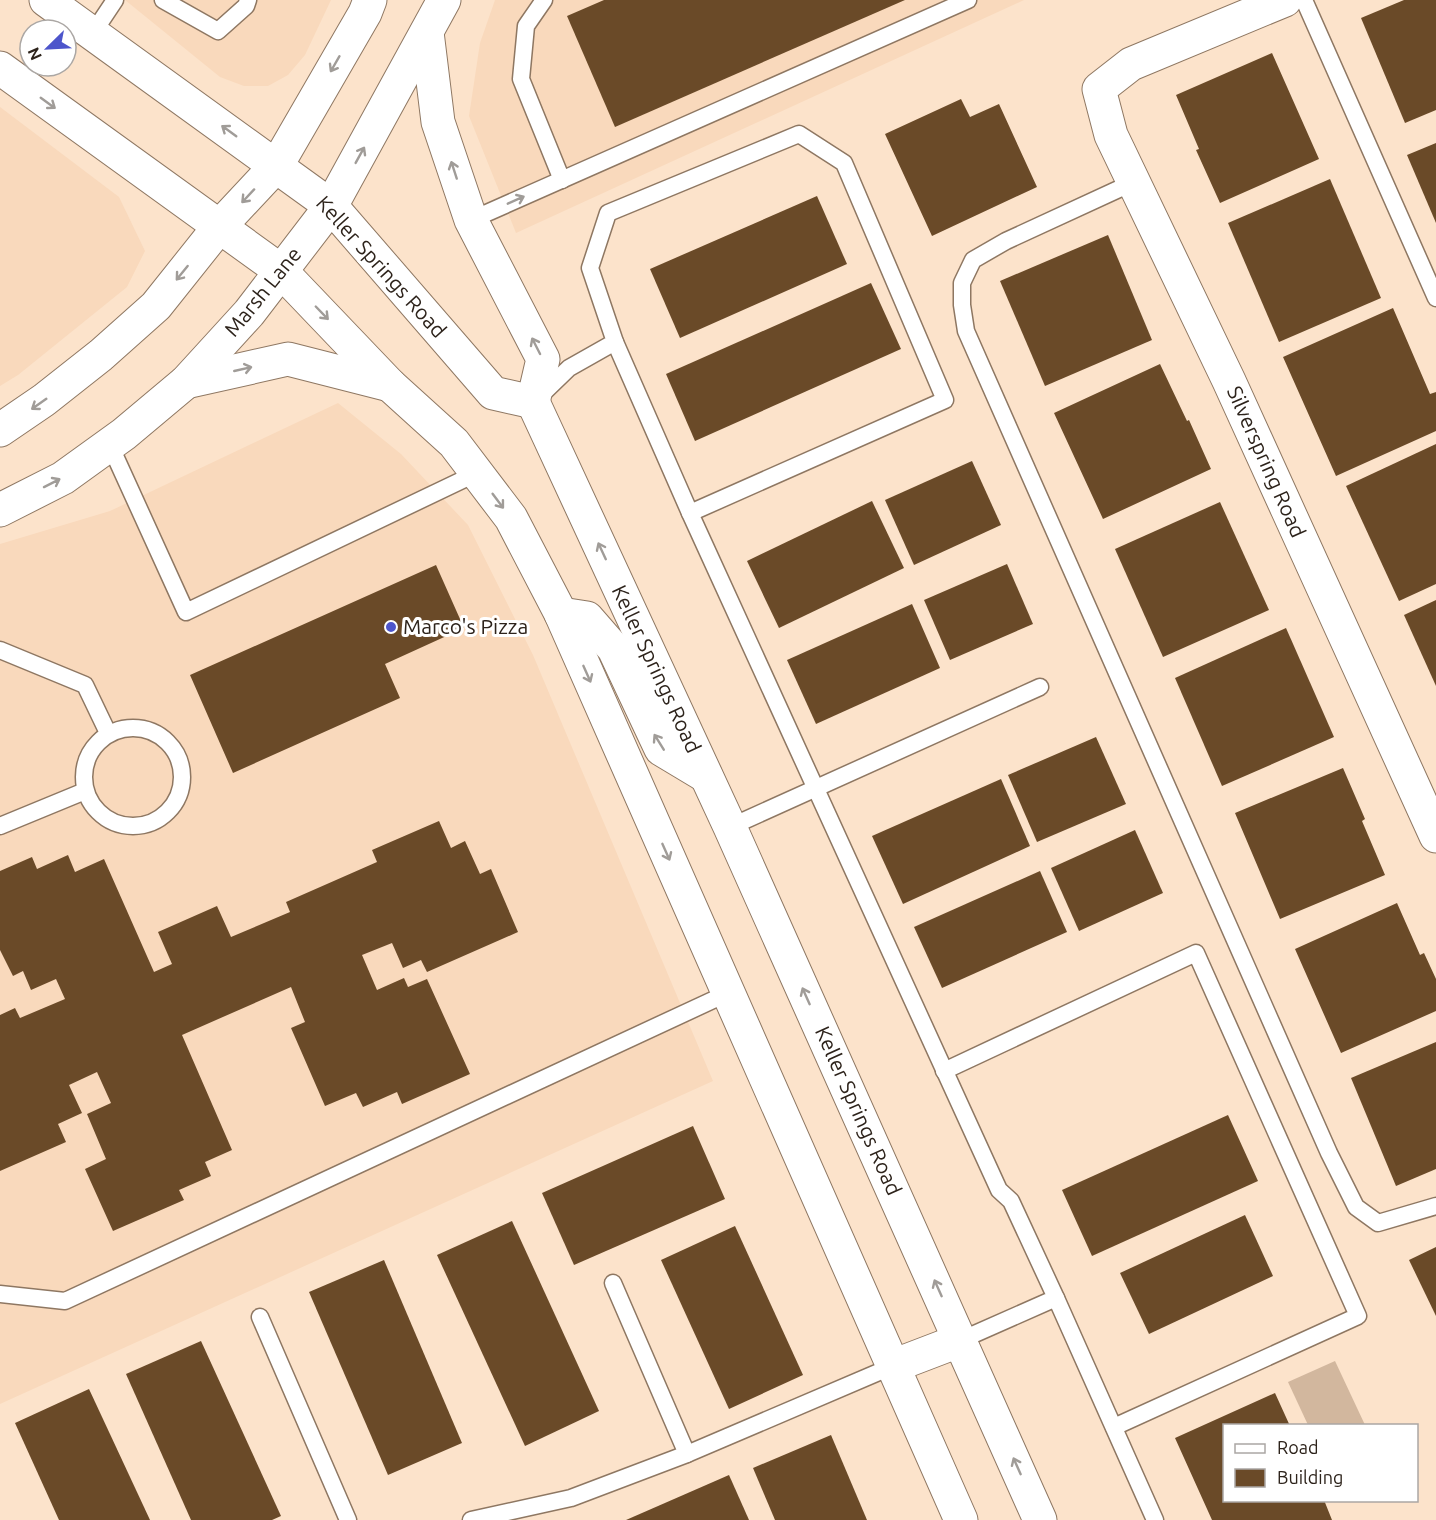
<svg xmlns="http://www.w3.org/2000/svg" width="1436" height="1520" viewBox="0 0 1436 1520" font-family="Ubuntu,sans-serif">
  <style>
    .built { fill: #f9d9bc }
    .green { fill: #d2b79e }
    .building { fill: #6a4a28 }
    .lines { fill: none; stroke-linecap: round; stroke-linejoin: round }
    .lane-casing { stroke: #8e7762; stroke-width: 19 }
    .street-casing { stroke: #8e7762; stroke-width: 35 }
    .secondary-casing { stroke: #8e7762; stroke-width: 35 }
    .lane { stroke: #fff; stroke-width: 16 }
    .street { stroke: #fff; stroke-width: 33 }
    .secondary { stroke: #fff; stroke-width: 33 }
    .oneway { stroke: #a09c98 }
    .poi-dot { fill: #4d55cb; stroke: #fff; stroke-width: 2 }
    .labels { text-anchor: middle; stroke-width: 6; stroke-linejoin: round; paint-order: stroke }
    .street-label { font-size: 21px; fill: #2d231b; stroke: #fff }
    .poi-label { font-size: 21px; fill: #2d231b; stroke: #fff; text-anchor: start }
  </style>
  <rect width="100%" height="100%" fill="#fce3cb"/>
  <g class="built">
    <path d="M 125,0 L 331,0 L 305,55 L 288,75 L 268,86 L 244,86 L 220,77 Z"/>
    <path d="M 495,0 L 1024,0 L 516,233 L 469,116 L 480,43 Z"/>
    <path d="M 0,107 L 119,197 L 145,251 L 127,287 L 18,375 L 0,386 Z"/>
    <path d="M 338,403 L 401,454 L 468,525 L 533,655 L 713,1081 L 0,1404 L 0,544 L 110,511 Z"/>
  </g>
  <path class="green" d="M 1335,1361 L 1365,1425 L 1308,1425 L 1288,1382 Z"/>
  <g class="building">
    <path d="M 604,0 L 905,0 L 615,127 L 567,16 Z"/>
    <path d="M 1404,0 L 1436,0 L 1436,110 L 1405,123 L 1361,18 Z"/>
    <path d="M 1272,53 L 1319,159 L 1220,203 L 1196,150 L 1199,149 L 1176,95 Z"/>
    <path d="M 961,99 L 970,117 L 999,104 L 1037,187 L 932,236 L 885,134 Z"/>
    <path d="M 1436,143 L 1436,223 L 1407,155 Z"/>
    <path d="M 1330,179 L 1381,298 L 1279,342 L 1228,223 Z"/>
    <path d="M 817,196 L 847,264 L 680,338 L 650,269 Z"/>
    <path d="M 1108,235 L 1152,340 L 1045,386 L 1000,281 Z"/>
    <path d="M 871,283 L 901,349 L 695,441 L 666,374 Z"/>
    <path d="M 1393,308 L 1430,394 L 1436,392 L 1436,431 L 1336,476 L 1283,357 Z"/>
    <path d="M 1160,364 L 1187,421 L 1189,420 L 1211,469 L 1103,519 L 1054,413 Z"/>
    <path d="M 1436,444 L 1436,584 L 1399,601 L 1346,486 Z"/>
    <path d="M 972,461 L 1001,525 L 914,565 L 885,500 Z"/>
    <path d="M 872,501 L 904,568 L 779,628 L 747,561 Z"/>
    <path d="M 1220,502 L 1269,610 L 1163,657 L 1115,549 Z"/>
    <path d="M 1007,564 L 1033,624 L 950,660 L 924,600 Z"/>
    <path d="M 436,565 L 464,628 L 385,664 L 400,698 L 233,773 L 190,675 Z"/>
    <path d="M 1436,600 L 1436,686 L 1404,615 Z"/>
    <path d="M 912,604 L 940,668 L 816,724 L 787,660 Z"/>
    <path d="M 1286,628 L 1334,737 L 1222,786 L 1175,678 Z"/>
    <path d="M 1096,737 L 1126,804 L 1037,842 L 1008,775 Z"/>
    <path d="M 1343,768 L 1365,819 L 1362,821 L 1385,875 L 1280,919 L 1235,813 Z"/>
    <path d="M 1001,779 L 1030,846 L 903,904 L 872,836 Z"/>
    <path d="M 439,821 L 451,848 L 465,841 L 480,874 L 491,869 L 518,932 L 427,972 L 421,960 L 403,968 L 392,943 L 362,955 L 377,990 L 404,978 L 408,987 L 427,979 L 470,1074 L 402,1104 L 397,1092 L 363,1107 L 356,1093 L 325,1106 L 291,1028 L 305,1022 L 291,987 L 182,1035 L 232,1150 L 205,1162 L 211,1176 L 179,1190 L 184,1200 L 113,1231 L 85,1169 L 106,1159 L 87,1114 L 111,1103 L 97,1072 L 69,1085 L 82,1113 L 58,1124 L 66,1142 L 0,1171 L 0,1015 L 15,1008 L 20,1018 L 65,999 L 56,979 L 31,990 L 23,971 L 13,976 L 0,950 L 0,871 L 32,857 L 37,869 L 68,855 L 75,872 L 104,859 L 154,972 L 172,964 L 158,932 L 217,906 L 231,937 L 290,912 L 286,902 L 377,862 L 372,850 Z"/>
    <path d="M 1135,830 L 1163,893 L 1079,931 L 1051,868 Z"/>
    <path d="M 1040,871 L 1067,932 L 942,988 L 914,927 Z"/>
    <path d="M 1397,903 L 1420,955 L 1424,953 L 1436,979 L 1436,1011 L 1341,1053 L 1295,949 Z"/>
    <path d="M 1436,1042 L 1436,1169 L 1396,1186 L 1351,1078 Z"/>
    <path d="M 1228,1115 L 1258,1181 L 1092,1256 L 1062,1190 Z"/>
    <path d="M 693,1126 L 725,1199 L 574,1265 L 542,1193 Z"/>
    <path d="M 1245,1215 L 1273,1276 L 1149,1334 L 1120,1273 Z"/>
    <path d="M 512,1221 L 599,1411 L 525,1446 L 437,1255 Z"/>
    <path d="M 735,1226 L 803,1375 L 729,1409 L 661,1260 Z"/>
    <path d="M 1436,1247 L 1436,1316 L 1409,1260 Z"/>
    <path d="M 384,1260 L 462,1443 L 388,1475 L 309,1292 Z"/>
    <path d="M 201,1341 L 281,1516 L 272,1520 L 191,1520 L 126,1374 Z"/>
    <path d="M 89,1389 L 150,1520 L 59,1520 L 15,1423 Z"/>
    <path d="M 1275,1393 L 1290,1426 L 1224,1426 L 1224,1500 L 1324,1500 L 1332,1520 L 1212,1520 L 1175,1438 Z"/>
    <path d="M 831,1435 L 867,1520 L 775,1520 L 753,1468 Z"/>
    <path d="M 729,1475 L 749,1520 L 626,1520 Z"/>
  </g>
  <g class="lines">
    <g class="lane-casing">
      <g id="lane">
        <path d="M 163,0 L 218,31 L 246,6 L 248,0"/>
        <path d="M 544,0 L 526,26 L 521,79 L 562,180"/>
        <path d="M 1304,0 L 1436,298"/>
        <path d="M 93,33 L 115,0"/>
        <path d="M 1134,182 L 1006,241 L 973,260 L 962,283 L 962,305 L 966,331 L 1329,1153 L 1356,1207 L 1378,1223 L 1436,1206"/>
        <path d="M 471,220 L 968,0"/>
        <path d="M 615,342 L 690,513"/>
        <path d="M 538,398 L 569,368 L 615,342 L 590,268 L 608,213 L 799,134 L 844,163 L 945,400 L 690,513 L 999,1190 L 1011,1201 L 1056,1298 L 961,1340"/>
        <path d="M 110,445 L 186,612 L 477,473"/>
        <path d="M 0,650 L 85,685 L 108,733"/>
        <circle cx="133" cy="777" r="49"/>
        <path d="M 0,826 L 85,791"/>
        <path d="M 730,827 L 1040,687"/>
        <path d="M 944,1071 L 1196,953 L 1358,1316 L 1114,1427"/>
        <path d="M 613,1283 L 687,1454"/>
        <path d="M 0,1294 L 65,1301 L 728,993"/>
        <path d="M 1056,1298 L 1155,1520"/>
        <path d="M 260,1317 L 348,1520"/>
        <path d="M 471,1520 L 571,1498 L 687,1454 L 893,1366"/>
      </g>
    </g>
    <g class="street-casing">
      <path id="street" d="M 1285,0 L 1131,64 L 1099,89 L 1111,135 L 1229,381 L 1436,836"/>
    </g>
    <g class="secondary-casing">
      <g id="secondary">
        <path d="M 46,0 L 331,206 L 493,393 L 533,402"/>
        <path d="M 427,32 L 438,122 L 471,220 L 543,359 L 533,402"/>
        <path d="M 0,68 L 281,271 L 390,385 L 454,443 L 511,518 L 561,614 L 961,1520"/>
        <path d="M 186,382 L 288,359 L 390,385"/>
        <path d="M 533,402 L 730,827 L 1040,1520"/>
        <path d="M 0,430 L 44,400 L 101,355 L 156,306 L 219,227 L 277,165 L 365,13 L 370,0"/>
        <path d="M 0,510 L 63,478 L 124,434 L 186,382 L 249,313 L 331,206 L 444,0"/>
        <path d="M 561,614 L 587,618 L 614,649 L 661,749 L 706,776"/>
        <path d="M 893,1366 L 961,1340"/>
      </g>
    </g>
    <use href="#lane" class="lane"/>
    <use href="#street" class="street"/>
    <use href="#secondary" class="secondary"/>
  </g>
  <defs><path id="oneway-shaft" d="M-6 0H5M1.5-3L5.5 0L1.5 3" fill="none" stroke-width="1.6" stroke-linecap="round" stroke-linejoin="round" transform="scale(1.5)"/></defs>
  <g class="oneway">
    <use href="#oneway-shaft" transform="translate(335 64) rotate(120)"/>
    <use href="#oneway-shaft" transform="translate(48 103) rotate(36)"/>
    <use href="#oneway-shaft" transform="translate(229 131) rotate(-144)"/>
    <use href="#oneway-shaft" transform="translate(360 155) rotate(-61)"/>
    <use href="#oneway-shaft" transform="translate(454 170) rotate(-108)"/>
    <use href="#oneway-shaft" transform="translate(248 196) rotate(133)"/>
    <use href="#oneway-shaft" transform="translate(516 200) rotate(-24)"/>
    <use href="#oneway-shaft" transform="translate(182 273) rotate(129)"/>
    <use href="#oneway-shaft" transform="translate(322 313) rotate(46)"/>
    <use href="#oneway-shaft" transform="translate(536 346) rotate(-117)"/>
    <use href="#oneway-shaft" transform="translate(243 369) rotate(-13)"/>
    <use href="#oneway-shaft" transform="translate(39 404) rotate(145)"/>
    <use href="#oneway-shaft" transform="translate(52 483) rotate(-27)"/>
    <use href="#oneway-shaft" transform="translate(498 501) rotate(53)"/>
    <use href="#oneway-shaft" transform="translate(602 551) rotate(-115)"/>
    <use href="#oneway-shaft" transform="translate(587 674) rotate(66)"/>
    <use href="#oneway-shaft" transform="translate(659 742) rotate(-122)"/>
    <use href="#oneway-shaft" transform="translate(666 852) rotate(66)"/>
    <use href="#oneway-shaft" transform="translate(806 996) rotate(-114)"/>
    <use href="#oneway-shaft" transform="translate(938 1288) rotate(-114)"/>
    <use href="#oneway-shaft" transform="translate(1017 1466) rotate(-114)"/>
  </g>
  <circle class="poi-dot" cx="391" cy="627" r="6"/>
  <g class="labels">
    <g class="street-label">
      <text transform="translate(381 267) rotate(48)" y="7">Keller Springs Road</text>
      <text transform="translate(263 292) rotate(-51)" y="7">Marsh Lane</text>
      <text transform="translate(1266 462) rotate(66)" y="7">Silverspring Road</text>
      <text transform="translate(656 669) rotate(65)" y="7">Keller Springs Road</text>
      <text transform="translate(858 1111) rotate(66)" y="7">Keller Springs Road</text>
    </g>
    <g class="poi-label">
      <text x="403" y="634">Marco's Pizza</text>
    </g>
  </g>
  <rect x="1223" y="1424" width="195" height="78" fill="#ffffff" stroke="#aba7a4" stroke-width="1.5"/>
  <rect x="1235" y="1444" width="30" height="9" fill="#ffffff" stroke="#aba7a4" stroke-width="1.5"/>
  <text x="1277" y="1454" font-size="18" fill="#2d231b">Road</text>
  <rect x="1235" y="1469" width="30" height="18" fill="#6a4a28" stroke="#aba7a4" stroke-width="1.5"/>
  <text x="1277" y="1484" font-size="18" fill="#2d231b">Building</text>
  <g transform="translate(48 48) rotate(246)"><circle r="28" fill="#ffffff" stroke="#aba7a4" stroke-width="1.5"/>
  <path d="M0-4.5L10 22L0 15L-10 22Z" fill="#4d55cb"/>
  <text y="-9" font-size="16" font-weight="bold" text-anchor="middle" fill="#2d231b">N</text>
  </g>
</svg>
